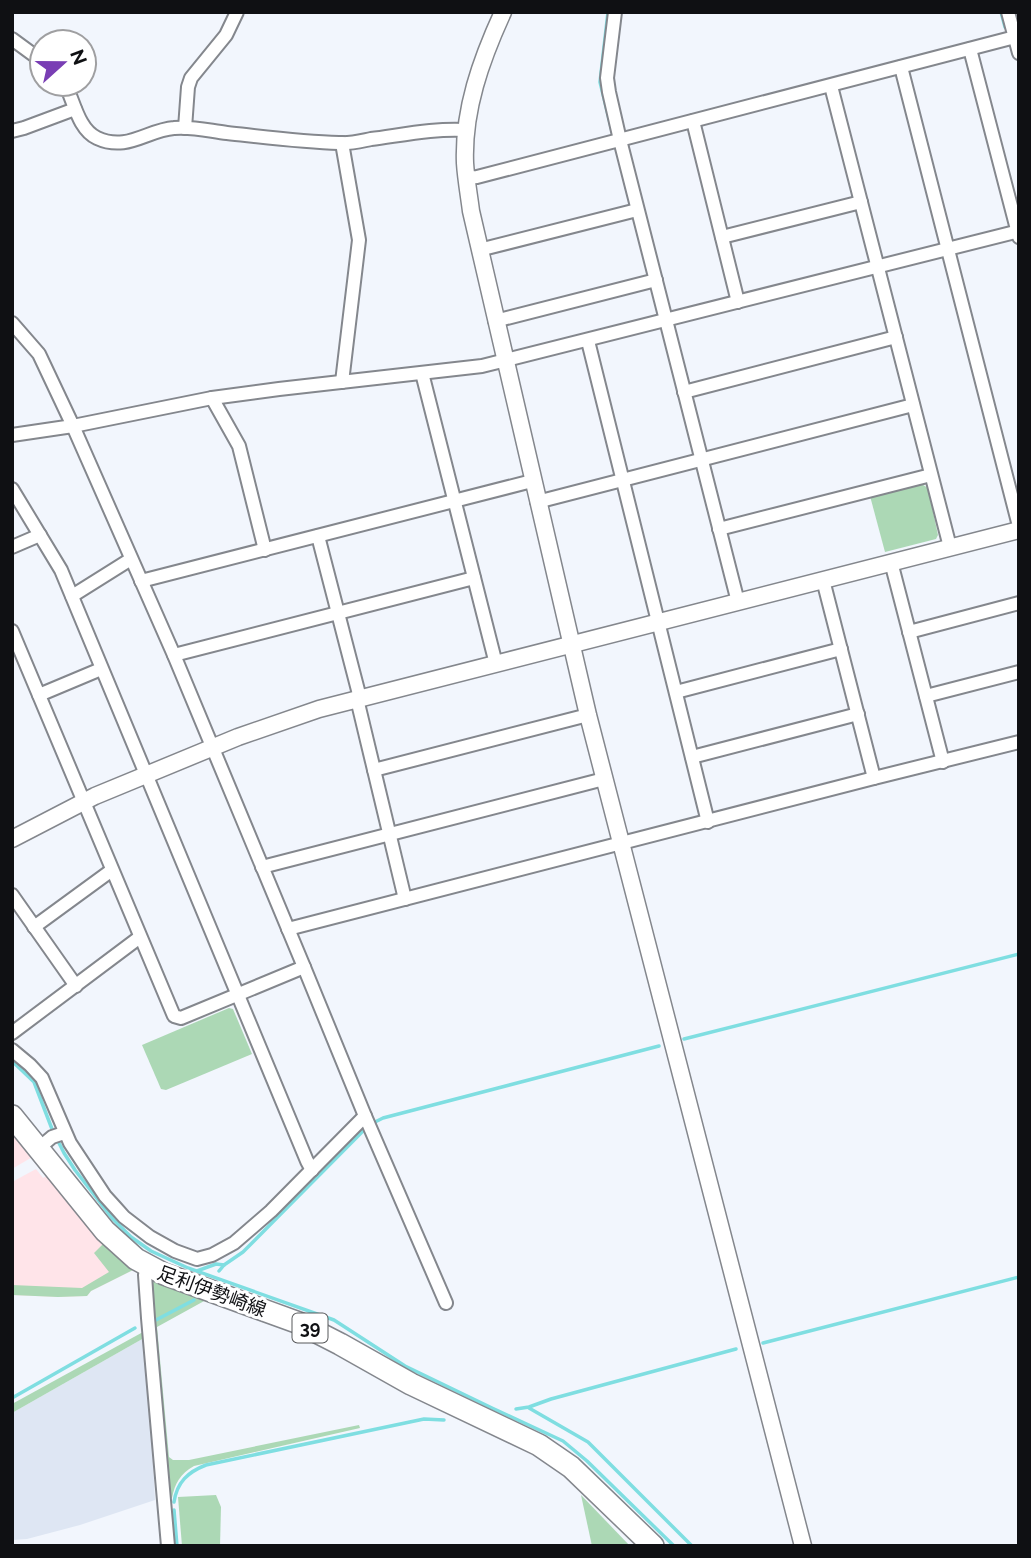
<svg xmlns="http://www.w3.org/2000/svg" width="1031" height="1558" viewBox="0 0 1031 1558" font-family="Raleway,'Noto Sans JP',sans-serif">
  <style>
    .commercial { fill: #ffe4e9 }
    .built { fill: #dee6f3 }
    .green { fill: #acd8b5 }
    .lines { fill: none; stroke-linecap: round; stroke-linejoin: round }
    .stream { stroke: #7fdee1; stroke-width: 3.5 }
    .minor-casing { stroke: #84878d; stroke-width: 16 }
    .tertiary-casing { stroke: #84878d; stroke-width: 19 }
    .primary-casing { stroke: #84878d; stroke-width: 24 }
    .minor { stroke: #fff; stroke-width: 12 }
    .tertiary { stroke: #fff; stroke-width: 16 }
    .primary { stroke: #fff; stroke-width: 21 }
    .labels { text-anchor: middle; stroke-width: 6; stroke-linejoin: round; paint-order: stroke }
    .shield { fill: #fff; stroke: #57585a; stroke-width: 2 }
    .shield-label { font-size: 18px; font-weight: bold; fill: #0f1013 }
    .street-label { font-size: 19px; fill: #0f1013; stroke: #fff }
  </style>
  <rect width="100%" height="100%" fill="#f2f6fd"/>
  <g class="commercial">
    <path d="M 12,1130 L 34,1156 L 12,1169 Z"/>
    <path d="M 36,1169 L 43,1178 L 50,1174 L 92,1226 L 133,1270 L 91,1291 L 87,1296 L 58,1297 L 12,1295 L 12,1182 Z"/>
  </g>
  <path class="built" d="M 144,1338 L 151,1425 L 155,1500 L 80,1525 L 27,1539 L 12,1540 L 12,1413 Z"/>
  <g class="green">
    <path d="M 920,483 L 928,488 L 938,535 L 936,539 L 885,552 L 870,496 Z"/>
    <path d="M 229,1008 L 233,1009 L 252,1054 L 166,1090 L 161,1089 L 142,1045 Z"/>
    <path d="M 106,1241 L 133,1266 L 133,1270 L 91,1291 L 87,1296 L 58,1297 L 12,1295 L 12,1285 L 82,1288 L 109,1272 L 94,1253 Z"/>
    <path d="M 149,1276 L 206,1300 L 157,1327 L 169,1457 L 173,1460 L 189,1460 L 359,1425 L 360,1428 L 194,1466 C 180,1474 175,1483 172,1498 L 169,1499 Z"/>
    <path d="M 143,1332 L 144,1338 L 12,1413 L 12,1404 Z"/>
    <path d="M 216,1495 L 221,1507 L 220,1546 L 182,1546 L 178,1497 Z"/>
    <path d="M 581,1495 L 630,1546 L 592,1546 Z"/>
  </g>
  <g class="lines">
    <g class="stream">
      <path d="M 608,12 L 600,82 L 612,131"/>
      <path d="M 1001,12 L 1005,27"/>
      <path d="M 684,1039 L 1019,954"/>
      <path d="M 12,1061 L 34,1082 L 52,1129 L 64,1153 L 75,1170 L 112,1218 L 131,1237 L 151,1251 L 188,1268 L 334,1320 L 405,1366 L 492,1408 L 563,1441 L 587,1461 L 674,1546"/>
      <path d="M 371,1124 L 383,1118 L 659,1046"/>
      <path d="M 197,1271 L 216,1264 L 224,1265"/>
      <path d="M 219,1271 L 224,1265 L 243,1252 L 365,1129"/>
      <path d="M 156,1320 L 194,1300"/>
      <path d="M 763,1343 L 1019,1277"/>
      <path d="M 12,1398 L 135,1328"/>
      <path d="M 529,1408 L 588,1442 L 692,1546"/>
      <path d="M 516,1409 L 529,1407 L 551,1399 L 736,1349"/>
      <path d="M 174,1502 C 177,1482 188,1472 206,1465 L 424,1419 L 444,1420"/>
      <path d="M 174,1510 L 177,1546"/>
    </g>
    <g class="minor-casing">
      <g id="minor">
        <path d="M 615,12 L 607,78 L 609,92 L 620,140 L 738,602"/>
        <path d="M 1008,12 L 1019,53"/>
        <path d="M 12,39 L 42,61"/>
        <path d="M 970,49 L 1019,237"/>
        <path d="M 901,67 L 1019,526"/>
        <path d="M 65,84 C 74,101 78,129 97,138 C 127,152 147,130 174,128 C 192,126 210,131 227,133 C 264,137 302,142 339,143 C 350,144 361,141 371,139 C 402,135 435,128 466,130"/>
        <path d="M 831,86 L 950,547"/>
        <path d="M 693,121 L 738,302"/>
        <path d="M 185,128 L 188,87 L 191,78 L 226,35 L 237,12"/>
        <path d="M 12,131 L 24,128 L 75,109"/>
        <path d="M 342,143 L 359,240 L 342,382"/>
        <path d="M 466,178 L 477,177 L 1015,37"/>
        <path d="M 722,237 L 861,202"/>
        <path d="M 479,250 L 637,210"/>
        <path d="M 495,321 L 656,280"/>
        <path d="M 12,323 L 39,354 L 73,426 L 174,655 L 304,967 L 365,1116 L 446,1303"/>
        <path d="M 588,341 L 708,822"/>
        <path d="M 422,373 L 496,664"/>
        <path d="M 684,392 L 896,337"/>
        <path d="M 212,398 L 239,446 L 265,550"/>
        <path d="M 12,435 L 73,426 L 212,398 L 279,389 L 482,366 L 1019,231"/>
        <path d="M 12,489 L 61,570 L 307,1161 L 312,1170"/>
        <path d="M 537,502 L 913,405"/>
        <path d="M 719,529 L 931,475"/>
        <path d="M 318,536 L 360,698"/>
        <path d="M 12,547 L 40,535"/>
        <path d="M 891,562 L 943,762"/>
        <path d="M 823,580 L 874,778"/>
        <path d="M 141,581 L 532,481"/>
        <path d="M 72,596 L 131,559"/>
        <path d="M 12,631 L 174,1016 L 181,1018 L 304,967"/>
        <path d="M 909,632 L 1019,603"/>
        <path d="M 174,655 L 474,578"/>
        <path d="M 676,692 L 841,649"/>
        <path d="M 39,695 L 101,669"/>
        <path d="M 926,696 L 1019,672"/>
        <path d="M 357,699 L 405,899"/>
        <path d="M 692,757 L 858,714"/>
        <path d="M 374,770 L 588,715"/>
        <path d="M 262,867 L 604,779"/>
        <path d="M 12,895 L 76,986"/>
        <path d="M 34,927 L 112,870"/>
        <path d="M 288,929 L 874,778 L 1019,742"/>
        <path d="M 12,1033 L 140,937"/>
        <path d="M 12,1050 L 30,1065 L 42,1078 L 70,1143 L 105,1196 L 115,1207 L 124,1217 L 150,1237 L 175,1251 L 197,1259 L 212,1255 L 234,1243 L 271,1211 L 365,1116"/>
        <path d="M 39,1148 L 52,1137 L 64,1133"/>
        <path d="M 147,1266 L 145,1275 L 148,1318 L 168,1546"/>
      </g>
    </g>
    <g class="tertiary-casing">
      <g id="tertiary">
        <path d="M 503,12 C 481,60 463,110 465,163 C 466,179 469,195 471,211 L 588,715 L 803,1546"/>
        <path d="M 12,839 L 95,796 L 238,737 L 319,709 L 1019,530"/>
      </g>
    </g>
    <g class="primary-casing">
      <path id="primary" d="M 12,1116 L 105,1231 L 136,1259 L 164,1274 L 299,1323 L 340,1344 L 411,1384 L 539,1445 L 571,1467 L 653,1546"/>
    </g>
    <use href="#minor" class="minor"/>
    <use href="#tertiary" class="tertiary"/>
    <use href="#primary" class="primary"/>
  </g>
  <g class="labels">
    <rect class="shield" x="292.5" y="1313.5" width="35" height="29" rx="5"/>
    <g class="shield-label">
      <text x="310" y="1334">39</text>
    </g>
    <g class="street-label">
      <text transform="translate(212 1291) rotate(20)" y="7">足利伊勢崎線</text>
    </g>
  </g>
  <rect width="1031" height="1558" fill="none" stroke="#0f1013" stroke-width="28"/>
  <g transform="translate(63 63) rotate(69)"><circle r="33" fill="#ffffff" stroke="#9f9fa1" stroke-width="2"/>
  <path d="M0-5L12 26L0 18L-12 26Z" fill="#793eb4"/>
  <text y="-10" font-size="19" font-weight="bold" text-anchor="middle" fill="#0f1013">N</text>
  </g>
</svg>
